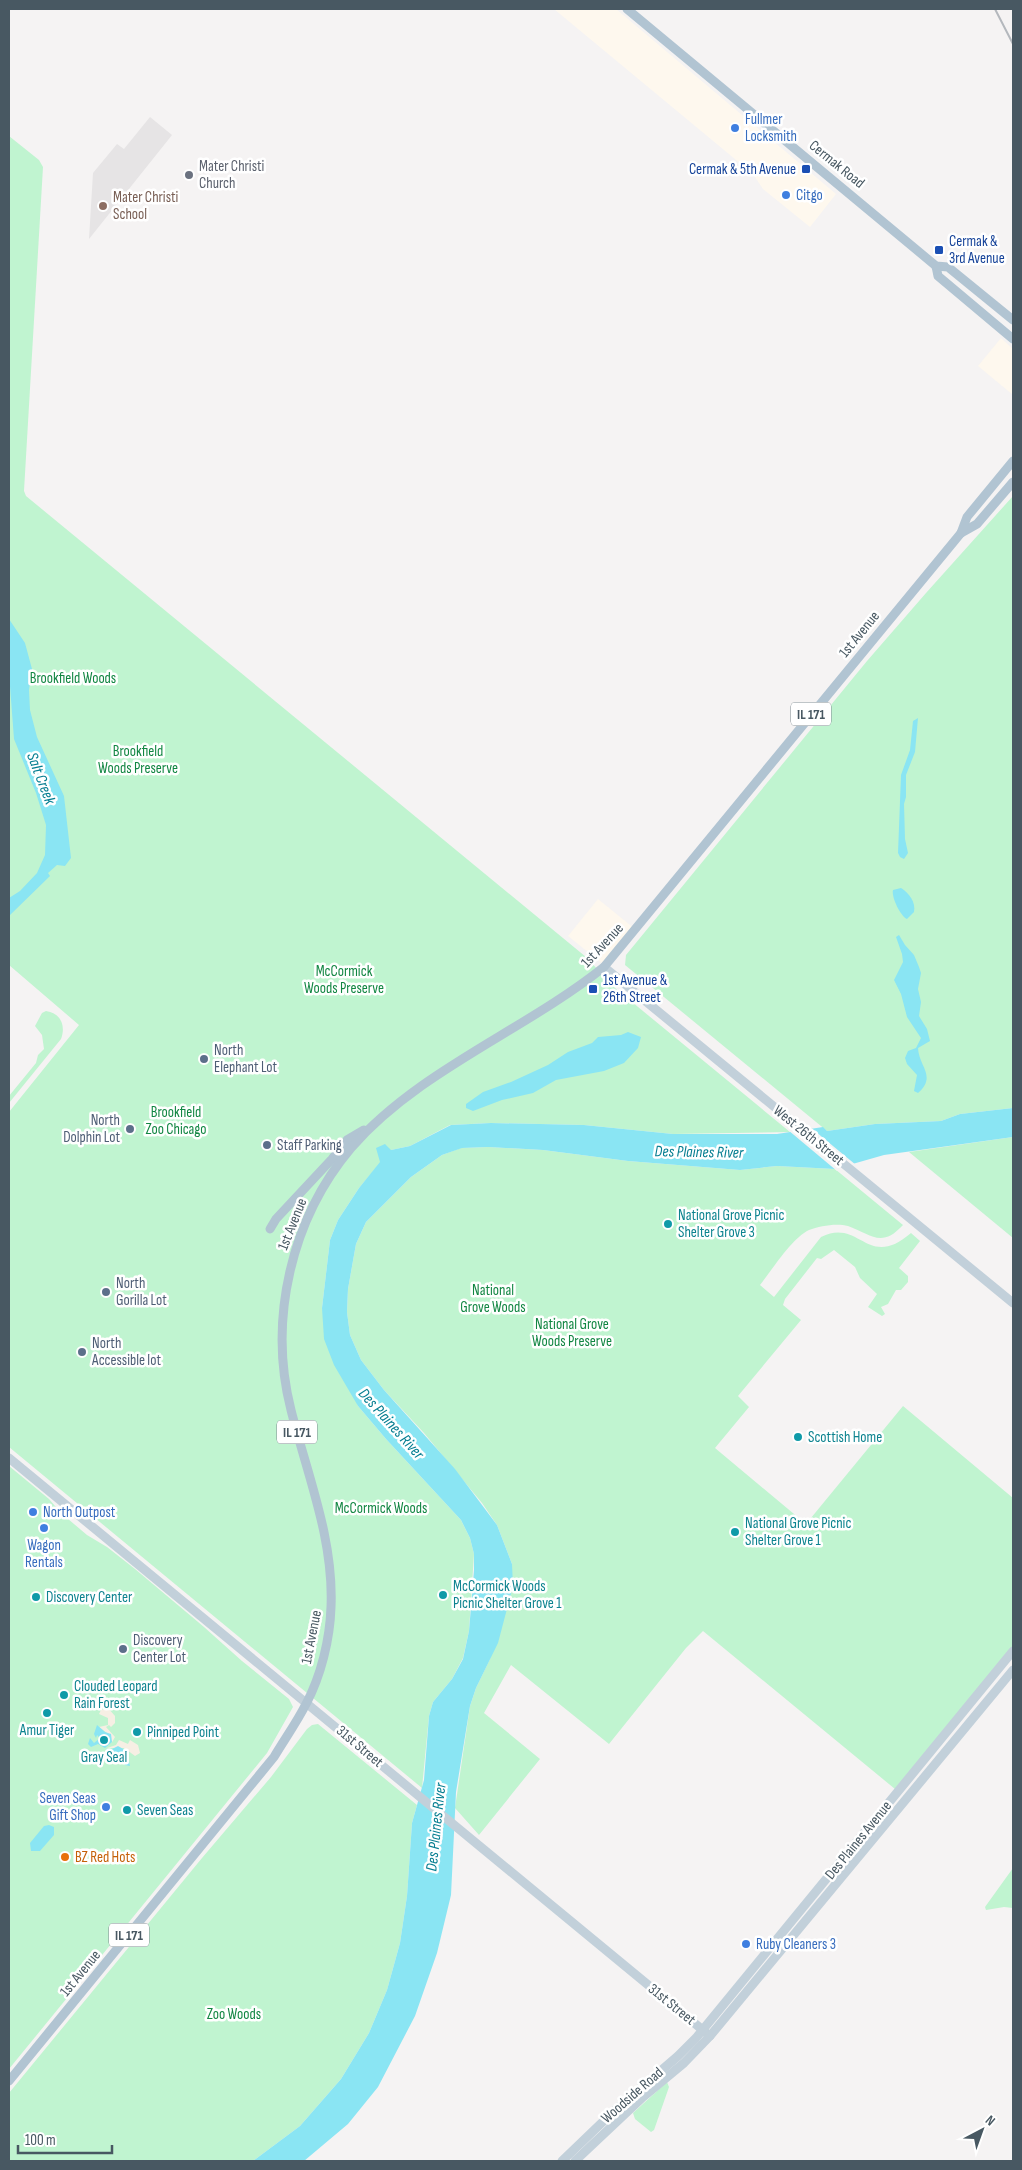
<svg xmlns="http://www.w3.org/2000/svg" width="1022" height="2170" viewBox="0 0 1022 2170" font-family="'Sofia Sans Condensed',sans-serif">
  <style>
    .commercial { fill: #fef8ee }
    .education { fill: #e6e4e5 }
    .green { fill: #c0f4d0 }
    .sand { fill: #f6efe4 }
    .water { fill: #8ae5f3 }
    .pier { fill: #f5f3f3 }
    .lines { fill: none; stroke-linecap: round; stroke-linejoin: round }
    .secondary { stroke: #c2d0da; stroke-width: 9 }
    .primary { stroke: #b1c4d2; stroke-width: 9 }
    .rail { stroke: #b4b8bd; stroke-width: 2 }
    .shop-dot { fill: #3f7fe0; stroke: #fff; stroke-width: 2 }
    .transit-dot { fill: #1a4fb4; stroke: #fff; stroke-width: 2 }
    .worship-dot { fill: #6b7280; stroke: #fff; stroke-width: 2 }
    .education-dot { fill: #8d6e63; stroke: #fff; stroke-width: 2 }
    .service-dot { fill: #5c6f8a; stroke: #fff; stroke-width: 2 }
    .culture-dot { fill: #0f9aa8; stroke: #fff; stroke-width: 2 }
    .food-dot { fill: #e8710a; stroke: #fff; stroke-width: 2 }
    .labels { text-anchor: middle; stroke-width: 5; stroke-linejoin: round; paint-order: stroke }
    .shield { fill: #fff; stroke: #7f8a91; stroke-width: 1 }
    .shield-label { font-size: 14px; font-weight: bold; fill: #485862 }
    .shop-label { font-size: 15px; fill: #366cbe; stroke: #fff; text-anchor: start }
    .street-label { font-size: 15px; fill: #485862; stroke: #fff }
    .worship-label { font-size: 15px; fill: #5b616d; stroke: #fff; text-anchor: start }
    .transit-label { font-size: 15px; fill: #164399; stroke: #fff; text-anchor: start }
    .education-label { font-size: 15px; fill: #785e54; stroke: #fff; text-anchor: start }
    .park-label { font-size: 15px; fill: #118642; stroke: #fff }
    .service-label { font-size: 15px; fill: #4e5e75; stroke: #fff; text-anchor: start }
    .culture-label { font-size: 15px; fill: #0d838f; stroke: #fff; text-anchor: start }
    .food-label { font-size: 15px; fill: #c56008; stroke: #fff; text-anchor: start }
    .water-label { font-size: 16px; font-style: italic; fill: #067e91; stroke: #fff }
  </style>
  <rect width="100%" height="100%" fill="#f5f3f3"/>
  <g class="commercial">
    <path d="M 554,9 L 616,9 L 836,194 L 810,227 L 763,189 L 753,174 Z"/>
    <path d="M 1001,338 L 1013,349 L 1013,395 L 978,366 Z"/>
    <path d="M 598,899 L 635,929 L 604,965 L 568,936 Z"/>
  </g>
  <path class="education" d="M 150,117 L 172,135 L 89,239 L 93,173 L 117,144 L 124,149 Z"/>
  <g class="green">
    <path d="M 9,136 L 39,160 L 43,167 L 24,491 L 26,496 L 586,957 L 615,988 L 790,1132 L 673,1134 L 584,1125 L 491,1123 L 450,1125 L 410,1146 L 391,1150 L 359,1188 L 338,1220 L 330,1240 L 322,1308 L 358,1406 L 386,1439 L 461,1520 L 470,1538 L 474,1554 L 469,1631 L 463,1658 L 452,1679 L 433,1702 L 429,1716 L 422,1788 L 9,1447 L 9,1112 L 79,1025 L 9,965 Z"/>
    <path d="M 1013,496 L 1013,1108 L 960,1114 L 941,1121 L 875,1124 L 827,1131 L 625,965 L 626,955 L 867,661 L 926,593 Z"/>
    <path d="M 46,1011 C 61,1013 66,1026 61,1039 L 9,1103 L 9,1096 L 36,1063 L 38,1055 L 44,1049 L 42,1035 L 35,1026 L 42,1013 Z"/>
    <path d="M 1013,1137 L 1013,1238 L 909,1152 Z"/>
    <path d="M 488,1147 L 543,1150 L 628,1161 L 740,1170 L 777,1166 L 835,1169 L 903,1225 C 881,1249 871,1234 848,1226 C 836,1223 820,1226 809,1230 C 792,1238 772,1270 760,1285 L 774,1297 L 821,1237 C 860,1217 867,1271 911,1233 L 920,1241 L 899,1268 L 908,1276 L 908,1282 L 901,1290 L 896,1290 L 888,1304 L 881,1307 L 885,1314 L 882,1316 L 868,1307 L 877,1294 L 860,1278 L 855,1267 L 834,1250 L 821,1259 L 817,1258 L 785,1299 L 783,1305 L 801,1320 L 738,1396 L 749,1407 L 715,1448 L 806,1524 L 903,1406 L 1013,1498 L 1013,1646 L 895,1789 L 703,1631 L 686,1648 L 609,1744 L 511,1665 L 484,1713 L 540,1759 L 479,1835 L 455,1808 L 470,1706 L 476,1688 L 490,1659 L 512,1564 L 497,1525 L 482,1503 L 424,1433 L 384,1390 L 361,1360 L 350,1335 L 347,1312 L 348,1289 L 356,1244 L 366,1222 L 411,1177 L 442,1155 L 461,1148 Z"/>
    <path d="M 9,1466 L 49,1499 L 61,1513 L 87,1535 L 107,1547 L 135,1569 L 204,1627 L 242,1661 L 289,1699 L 293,1707 L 267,1753 L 9,2069 Z"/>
    <path d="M 318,1724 L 417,1805 L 412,1823 L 407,1896 L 400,1943 L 387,1990 L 369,2033 L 341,2079 L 300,2126 L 253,2161 L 9,2161 L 9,2093 L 202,1858 L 271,1777 L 307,1729 L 312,1725 Z"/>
    <path d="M 1013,1868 L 1013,1908 L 1004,1907 L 986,1910 L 985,1907 Z"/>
    <path d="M 667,2082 L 669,2087 L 654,2130 L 651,2132 L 635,2119 L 633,2113 Z"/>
  </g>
  <g class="sand">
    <path d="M 108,1708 L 115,1716 L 115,1723 L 111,1727 L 109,1725 L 106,1727 L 115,1737 L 111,1744 L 112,1742 L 107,1733 L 99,1727 L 108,1725 L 108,1718 L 99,1714 L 101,1710 Z"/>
    <path d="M 119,1740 L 128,1744 L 130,1740 L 138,1745 L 140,1753 L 135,1756 L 127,1750 L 128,1758 L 124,1756 L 126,1753 L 124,1748 L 107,1748 L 116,1745 Z"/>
  </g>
  <g class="water">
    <path d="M 9,619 L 25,643 L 32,669 L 29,690 L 30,710 L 37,737 L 64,796 L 71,858 L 65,866 L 57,865 L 48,873 L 50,876 L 9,916 L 9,898 L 20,891 L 37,873 L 45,855 L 46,825 L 36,793 L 14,739 L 9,673 Z"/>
    <path d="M 918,718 L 915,752 L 906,775 L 906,797 L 904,804 L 905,839 L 908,853 L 904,859 L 900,857 L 898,853 L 901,775 L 910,750 L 913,721 Z"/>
    <path d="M 901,888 C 909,893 916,902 914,912 L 907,919 C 901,917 891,897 893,890 Z"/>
    <path d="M 899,935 L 905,945 L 914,955 L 919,967 L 921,973 L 918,989 L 921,1002 L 919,1016 L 927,1029 L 930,1041 L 918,1048 C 919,1067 937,1076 918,1093 L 914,1091 L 917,1075 L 907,1064 L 905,1058 L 908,1051 L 916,1048 L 921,1038 L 907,1017 L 901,994 L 894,980 L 903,962 L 902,954 L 896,937 Z"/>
    <path d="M 628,1032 L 641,1037 L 638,1048 L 624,1063 L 604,1071 L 556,1080 L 533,1093 L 502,1100 L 473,1111 L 466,1108 L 466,1104 L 483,1092 L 511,1082 L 548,1065 L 568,1052 L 592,1043 L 598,1037 L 621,1035 Z"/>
    <path d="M 1013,1108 L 1013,1137 L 884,1155 L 835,1169 L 777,1166 L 740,1170 L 628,1161 L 543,1150 L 488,1147 L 462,1148 L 442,1155 L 411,1177 L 366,1222 L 356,1244 L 348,1289 L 347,1312 L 350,1335 L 361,1360 L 384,1390 L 455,1469 L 497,1525 L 512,1564 L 513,1586 L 498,1643 L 476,1688 L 470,1706 L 456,1792 L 451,1895 L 437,1953 L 415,2016 L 378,2087 L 348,2124 L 304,2161 L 253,2161 L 300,2126 L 341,2079 L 369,2033 L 387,1990 L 400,1943 L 407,1896 L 412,1823 L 424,1780 L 429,1716 L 433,1702 L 452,1679 L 463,1659 L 469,1631 L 474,1570 L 474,1554 L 470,1538 L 461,1520 L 386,1439 L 358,1406 L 334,1365 L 324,1339 L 322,1308 L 330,1240 L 338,1220 L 359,1188 L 380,1162 L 376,1148 L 385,1144 L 391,1150 L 410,1146 L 451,1125 L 491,1123 L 584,1125 L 673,1134 L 777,1134 L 823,1127 L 827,1131 L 875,1124 L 941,1121 L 960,1114 Z"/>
    <path d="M 97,1725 L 105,1732 L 111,1734 L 112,1742 L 105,1748 L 98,1744 L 91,1747 L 88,1744 L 90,1738 L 94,1743 L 100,1738 L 97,1735 L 96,1738 L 94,1734 Z"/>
    <path d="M 118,1746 L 125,1750 L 126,1753 L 124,1756 L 128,1758 L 130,1766 L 125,1765 L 122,1756 L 117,1759 L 114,1754 L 107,1752 L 106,1749 L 110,1750 Z"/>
    <path d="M 49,1825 L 54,1827 L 54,1835 L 40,1851 L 31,1851 L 30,1843 L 44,1826 Z"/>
  </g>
  <path class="pier" d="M 810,1127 L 856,1165 L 837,1171 L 788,1130 Z"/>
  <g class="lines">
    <g class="secondary">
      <path d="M 604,967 L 1013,1303"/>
      <path d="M 9,1458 L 710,2036"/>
      <path d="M 562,2161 L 613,2112 L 678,2056 L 696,2038 L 1013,1651"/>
      <path d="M 575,2161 L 643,2097 L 684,2063 L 710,2036 L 1013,1670"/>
    </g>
    <g class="primary">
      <path d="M 627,9 L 936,266 L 948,267 L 1013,320"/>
      <path d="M 936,266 L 938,276 L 1013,339"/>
      <path d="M 961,533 L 977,524 L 1013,482"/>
      <path d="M 270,1229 L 276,1219 L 332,1159 L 347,1140 L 364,1130"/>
      <path d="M 9,2081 L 274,1757 C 284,1740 297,1722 306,1704 C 321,1676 330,1639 331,1607 C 334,1539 307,1474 291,1410 C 268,1320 291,1219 351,1148 C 419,1070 524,1031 604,967 L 961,533 L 967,517 L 1013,461"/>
    </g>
    <path class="rail" d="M 995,9 L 1013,44"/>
  </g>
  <g class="shop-dot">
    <circle cx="735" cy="128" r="5"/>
    <circle cx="786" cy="195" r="5"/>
    <circle cx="33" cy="1512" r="5"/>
    <circle cx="44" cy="1528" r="5"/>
    <circle cx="106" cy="1807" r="5"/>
    <circle cx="746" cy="1944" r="5"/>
  </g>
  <g class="transit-dot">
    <rect x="801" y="164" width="10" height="10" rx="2.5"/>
    <rect x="934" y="245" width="10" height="10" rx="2.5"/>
    <rect x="588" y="984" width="10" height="10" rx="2.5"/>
  </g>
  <circle class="worship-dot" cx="189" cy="175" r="5"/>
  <circle class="education-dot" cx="103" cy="206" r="5"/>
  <g class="service-dot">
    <circle cx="204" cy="1059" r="5"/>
    <circle cx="130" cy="1129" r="5"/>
    <circle cx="267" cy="1145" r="5"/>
    <circle cx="106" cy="1292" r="5"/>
    <circle cx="82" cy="1352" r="5"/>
    <circle cx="123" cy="1649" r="5"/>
  </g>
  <g class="culture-dot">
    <circle cx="668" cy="1224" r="5"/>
    <circle cx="798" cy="1437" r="5"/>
    <circle cx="735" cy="1532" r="5"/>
    <circle cx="443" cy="1595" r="5"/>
    <circle cx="36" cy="1597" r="5"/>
    <circle cx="64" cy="1695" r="5"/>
    <circle cx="47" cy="1713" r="5"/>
    <circle cx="137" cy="1732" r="5"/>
    <circle cx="104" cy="1740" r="5"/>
    <circle cx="127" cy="1810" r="5"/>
  </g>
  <circle class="food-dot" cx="65" cy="1857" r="5"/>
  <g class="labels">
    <g class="shield">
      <rect x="791" y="702.5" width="40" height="23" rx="4"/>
      <rect x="277" y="1420.5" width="40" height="23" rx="4"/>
      <rect x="109" y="1923.5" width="40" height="23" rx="4"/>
    </g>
    <g class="shield-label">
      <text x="811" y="719">IL 171</text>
      <text x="297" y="1437">IL 171</text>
      <text x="129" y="1940">IL 171</text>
    </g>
    <g class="shop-label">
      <text x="745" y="124">Fullmer<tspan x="745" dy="17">Locksmith</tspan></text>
      <text x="796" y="200">Citgo</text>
      <text x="43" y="1517">North Outpost</text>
      <text x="44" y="1550" text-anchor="middle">Wagon<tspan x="44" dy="17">Rentals</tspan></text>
      <text x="96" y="1803" text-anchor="end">Seven Seas<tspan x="96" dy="17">Gift Shop</tspan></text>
      <text x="756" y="1949">Ruby Cleaners 3</text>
    </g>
    <g class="street-label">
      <text transform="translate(837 164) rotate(39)" y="5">Cermak Road</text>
      <text transform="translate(859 634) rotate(-51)" y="5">1st Avenue</text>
      <text transform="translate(602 945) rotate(-47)" y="5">1st Avenue</text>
      <text transform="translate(809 1135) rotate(39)" y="5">West 26th Street</text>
      <text transform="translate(292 1224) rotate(-68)" y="5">1st Avenue</text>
      <text transform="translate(311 1637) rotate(-79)" y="5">1st Avenue</text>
      <text transform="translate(360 1746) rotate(40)" y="5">31st Street</text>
      <text transform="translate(858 1840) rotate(-51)" y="5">Des Plaines Avenue</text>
      <text transform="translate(80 1973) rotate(-51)" y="5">1st Avenue</text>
      <text transform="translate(672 2004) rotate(39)" y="5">31st Street</text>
      <text transform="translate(632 2095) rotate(-41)" y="5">Woodside Road</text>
    </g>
    <g class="worship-label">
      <text x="199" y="171">Mater Christi<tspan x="199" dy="17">Church</tspan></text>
    </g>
    <g class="transit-label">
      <text x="796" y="174" text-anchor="end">Cermak &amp; 5th Avenue</text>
      <text x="949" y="246">Cermak &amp;<tspan x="949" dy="17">3rd Avenue</tspan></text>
      <text x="603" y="985">1st Avenue &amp;<tspan x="603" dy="17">26th Street</tspan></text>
    </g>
    <g class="education-label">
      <text x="113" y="202">Mater Christi<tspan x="113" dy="17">School</tspan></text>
    </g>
    <g class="park-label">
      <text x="73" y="683">Brookfield Woods</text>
      <text x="138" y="756">Brookfield<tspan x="138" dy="17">Woods Preserve</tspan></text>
      <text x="344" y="976">McCormick<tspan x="344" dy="17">Woods Preserve</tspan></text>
      <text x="176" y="1117">Brookfield<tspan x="176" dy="17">Zoo Chicago</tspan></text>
      <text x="493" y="1295">National<tspan x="493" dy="17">Grove Woods</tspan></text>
      <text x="572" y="1329">National Grove<tspan x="572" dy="17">Woods Preserve</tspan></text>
      <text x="381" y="1513">McCormick Woods</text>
      <text x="234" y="2019">Zoo Woods</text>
    </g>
    <g class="service-label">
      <text x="214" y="1055">North<tspan x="214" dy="17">Elephant Lot</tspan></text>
      <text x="120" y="1125" text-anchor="end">North<tspan x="120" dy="17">Dolphin Lot</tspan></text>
      <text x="277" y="1150">Staff Parking</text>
      <text x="116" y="1288">North<tspan x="116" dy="17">Gorilla Lot</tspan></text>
      <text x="92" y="1348">North<tspan x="92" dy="17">Accessible lot</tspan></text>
      <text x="133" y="1645">Discovery<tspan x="133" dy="17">Center Lot</tspan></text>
    </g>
    <g class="culture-label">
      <text x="678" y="1220">National Grove Picnic<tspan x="678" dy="17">Shelter Grove 3</tspan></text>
      <text x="808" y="1442">Scottish Home</text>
      <text x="745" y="1528">National Grove Picnic<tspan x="745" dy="17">Shelter Grove 1</tspan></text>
      <text x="453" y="1591">McCormick Woods<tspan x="453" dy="17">Picnic Shelter Grove 1</tspan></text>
      <text x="46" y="1602">Discovery Center</text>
      <text x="74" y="1691">Clouded Leopard<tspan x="74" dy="17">Rain Forest</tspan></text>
      <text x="47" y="1735" text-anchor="middle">Amur Tiger</text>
      <text x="147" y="1737">Pinniped Point</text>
      <text x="104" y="1762" text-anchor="middle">Gray Seal</text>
      <text x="137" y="1815">Seven Seas</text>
    </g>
    <g class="food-label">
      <text x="75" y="1862">BZ Red Hots</text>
    </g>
    <g class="water-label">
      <text transform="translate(42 778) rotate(69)" y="6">Salt Creek</text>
      <text transform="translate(699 1151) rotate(1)" y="6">Des Plaines River</text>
      <text transform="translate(392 1423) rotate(48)" y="6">Des Plaines River</text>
      <text transform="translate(435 1827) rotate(-84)" y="6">Des Plaines River</text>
    </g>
  </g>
  <rect width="1022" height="2170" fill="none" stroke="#485862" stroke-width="20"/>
  <g transform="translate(982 2130) rotate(41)" stroke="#ffffff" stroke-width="4" paint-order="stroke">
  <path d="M0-4L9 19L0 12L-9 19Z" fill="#485862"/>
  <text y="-8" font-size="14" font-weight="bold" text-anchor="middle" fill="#485862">N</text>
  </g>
  <path d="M18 2145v8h94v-8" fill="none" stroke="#485862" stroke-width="2.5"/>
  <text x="25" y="2145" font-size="15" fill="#485862" stroke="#ffffff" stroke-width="4" paint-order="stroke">100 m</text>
</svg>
